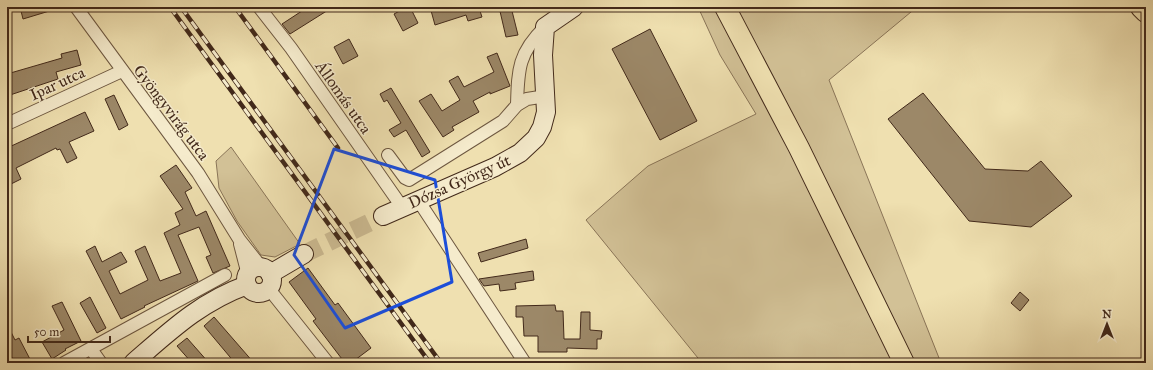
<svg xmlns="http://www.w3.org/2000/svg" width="1153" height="370" viewBox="0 0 1153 370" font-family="'IM FELL Great Primer',serif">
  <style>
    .green { fill: #d2c196; stroke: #8a7558 }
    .building { fill: #9c8868; stroke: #42291a }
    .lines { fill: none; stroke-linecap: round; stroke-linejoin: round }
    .secondary-tunnel { stroke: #ccbb92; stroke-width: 18; stroke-dasharray: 18 9; stroke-linecap: butt }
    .street-casing { stroke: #6d5740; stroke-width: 14 }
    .secondary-casing { stroke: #42291a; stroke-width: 20 }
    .primary-casing { stroke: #42291a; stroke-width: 22 }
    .highway-casing { stroke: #42291a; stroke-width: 24 }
    .street { stroke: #f5ebcc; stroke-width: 12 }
    .secondary { stroke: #f5ebcc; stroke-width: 18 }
    .primary { stroke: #efe0b0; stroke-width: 20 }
    .highway { stroke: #efe0b0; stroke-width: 22 }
    .rail-casing { stroke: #42291a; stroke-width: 4.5 }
    .rail { stroke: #f5ebcc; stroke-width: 3; stroke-dasharray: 9; stroke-linecap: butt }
    .marked { fill: none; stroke: #1d4ed8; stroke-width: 3; stroke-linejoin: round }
    .labels { text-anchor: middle; stroke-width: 3; stroke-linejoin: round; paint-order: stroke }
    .street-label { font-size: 16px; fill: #42291a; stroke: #f5ebcc }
  </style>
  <rect width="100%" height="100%" fill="#efe0b0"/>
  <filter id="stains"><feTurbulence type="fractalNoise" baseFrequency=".005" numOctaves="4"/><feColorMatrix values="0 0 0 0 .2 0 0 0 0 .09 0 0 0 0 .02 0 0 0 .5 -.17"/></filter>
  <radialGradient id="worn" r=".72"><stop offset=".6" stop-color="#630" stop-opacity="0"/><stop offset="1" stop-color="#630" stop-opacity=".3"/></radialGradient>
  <g class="green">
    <path d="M 698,7 L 917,7 L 829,80 L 941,363 L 702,363 L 586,220 L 648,166 L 756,114 L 720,55 Z"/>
    <path d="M 231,147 L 300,244 L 275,257 L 261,255 L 237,221 L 219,188 L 216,161 Z"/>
  </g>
  <g class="building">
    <path d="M 20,7 L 56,7 L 56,9 L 23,19 Z"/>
    <path d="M 308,7 L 333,7 L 290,34 L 282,24 Z"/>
    <path d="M 407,7 L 410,7 L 418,23 L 403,31 L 394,14 Z"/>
    <path d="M 430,7 L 485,7 L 486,9 L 480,11 L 482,17 L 468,21 L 466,15 L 435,25 Z"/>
    <path d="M 499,7 L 511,7 L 518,35 L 506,37 Z"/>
    <path d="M 650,29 L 697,121 L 660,140 L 612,49 Z"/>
    <path d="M 349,39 L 358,56 L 343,64 L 334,47 Z"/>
    <path d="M 77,50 L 81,65 L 56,72 L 58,79 L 7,96 L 7,74 L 62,58 L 61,54 Z"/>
    <path d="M 497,53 L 510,86 L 490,94 L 490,92 L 473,101 L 479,112 L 452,127 L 454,130 L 443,137 L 419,101 L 431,94 L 442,111 L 460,100 L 449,81 L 458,76 L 464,87 L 494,72 L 487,57 Z"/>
    <path d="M 391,88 L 430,152 L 422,157 L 406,130 L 394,137 L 389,130 L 401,123 L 387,100 L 384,102 L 380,94 Z"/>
    <path d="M 923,93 L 985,169 L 1028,171 L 1041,161 L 1072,196 L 1031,227 L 969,221 L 888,119 Z"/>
    <path d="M 114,95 L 128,125 L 119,130 L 105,99 Z"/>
    <path d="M 85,112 L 94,131 L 69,142 L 77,158 L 67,163 L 60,149 L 57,150 L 56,148 L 16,168 L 21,179 L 7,186 L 7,148 Z"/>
    <path d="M 176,165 L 192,188 L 185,192 L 196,216 L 206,211 L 230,266 L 213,273 L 206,257 L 211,255 L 199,227 L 178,235 L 198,281 L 144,306 L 145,307 L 121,319 L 86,251 L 95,246 L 102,262 L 121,252 L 127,262 L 109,271 L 120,294 L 148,280 L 135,251 L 145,246 L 160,281 L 181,273 L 164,233 L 180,225 L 175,213 L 183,209 L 160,176 Z"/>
    <path d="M 526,239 L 528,248 L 481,262 L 478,253 Z"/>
    <path d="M 308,268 L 335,305 L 338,303 L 371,348 L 351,363 L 345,363 L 313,321 L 316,319 L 289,282 Z"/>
    <path d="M 533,271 L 534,280 L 515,283 L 516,289 L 500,291 L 499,284 L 484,286 L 479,279 Z"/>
    <path d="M 1020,292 L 1029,300 L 1020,311 L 1011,303 Z"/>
    <path d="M 90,297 L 106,328 L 97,333 L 80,303 Z"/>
    <path d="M 62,302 L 81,341 L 65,349 L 66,350 L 52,359 L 42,342 L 64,330 L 52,306 Z"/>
    <path d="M 555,305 L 556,311 L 563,311 L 564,339 L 580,339 L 581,312 L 590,312 L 590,330 L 602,331 L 601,339 L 597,339 L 597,349 L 567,348 L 567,352 L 538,352 L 538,336 L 524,336 L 523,317 L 516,317 L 516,306 Z"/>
    <path d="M 214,317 L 254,363 L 235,363 L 204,326 Z"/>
    <path d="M 7,324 L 15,340 L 19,338 L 32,363 L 15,363 L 7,348 Z"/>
    <path d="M 187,338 L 209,363 L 192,363 L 177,346 Z"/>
  </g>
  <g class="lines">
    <path class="secondary-tunnel" d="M 304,254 L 383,216"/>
    <g class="street-casing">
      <g id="street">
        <path d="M 76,7 L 198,173 L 239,239 L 262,268"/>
        <path d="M 259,7 L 291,48 L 402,207"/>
        <path d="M 517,105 C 518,70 518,53 545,27"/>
        <path d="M 7,124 L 122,71"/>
        <path d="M 388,155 L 405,178 L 409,180 L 503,121 L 517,105 L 527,99 L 546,96"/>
        <path d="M 418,200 L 525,363"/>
        <path d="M 240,244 L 248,275"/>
        <path d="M 269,289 L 328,363"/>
        <path d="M 91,349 L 101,363"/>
        <path d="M 64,363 L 225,275"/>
      </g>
    </g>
    <g class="secondary-casing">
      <g id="secondary">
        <path d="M 383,216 L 495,167 L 520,153 L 536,138 L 542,127 L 546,112 L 543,55 L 545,27 L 574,7"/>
        <circle cx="259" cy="280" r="13"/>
        <path d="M 270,274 L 304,254"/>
        <path d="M 133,363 C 170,331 200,302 247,285"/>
      </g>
    </g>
    <g class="primary-casing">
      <path id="primary" d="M 725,7 L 799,148 L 904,363"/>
    </g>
    <g class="highway-casing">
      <path id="highway" d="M 1142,7 L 1146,11"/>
    </g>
    <use href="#street" class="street"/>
    <use href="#secondary" class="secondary"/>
    <use href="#primary" class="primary"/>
    <use href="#highway" class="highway"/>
    <g class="rail-casing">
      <g id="rail">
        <path d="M 170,7 L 430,363"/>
        <path d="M 181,7 L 441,363"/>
        <path d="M 235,7 L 338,148"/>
      </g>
    </g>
    <use href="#rail" class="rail"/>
  </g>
  <path class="marked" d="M 334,149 L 435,180 L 452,282 L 345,328 L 294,255 Z"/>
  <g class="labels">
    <g class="street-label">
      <text transform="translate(57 83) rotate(-25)" y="6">Ipar utca</text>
      <text transform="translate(344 97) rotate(55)" y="6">Állomás utca</text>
      <text transform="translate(172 112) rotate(53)" y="6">Gyöngyvirág utca</text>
      <text transform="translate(459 181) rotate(-24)" y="6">Dózsa György út</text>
    </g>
  </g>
  <rect width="1153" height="370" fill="none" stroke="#efe0b0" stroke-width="24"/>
  <rect x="8" y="8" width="1137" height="354" fill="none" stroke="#42291a" stroke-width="2"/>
  <rect x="12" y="12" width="1129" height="346" fill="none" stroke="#42291a"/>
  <g transform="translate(1107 324)" stroke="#f5ebcc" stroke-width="3" paint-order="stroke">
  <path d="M0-3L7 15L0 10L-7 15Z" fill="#42291a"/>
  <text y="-6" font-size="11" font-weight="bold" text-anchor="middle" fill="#42291a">N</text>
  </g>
  <path d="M28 336v6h82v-6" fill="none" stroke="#42291a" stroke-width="2"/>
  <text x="34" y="336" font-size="12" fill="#42291a" stroke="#f5ebcc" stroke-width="3" paint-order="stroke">50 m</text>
  <rect width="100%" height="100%" filter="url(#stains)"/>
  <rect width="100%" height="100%" fill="url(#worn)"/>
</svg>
